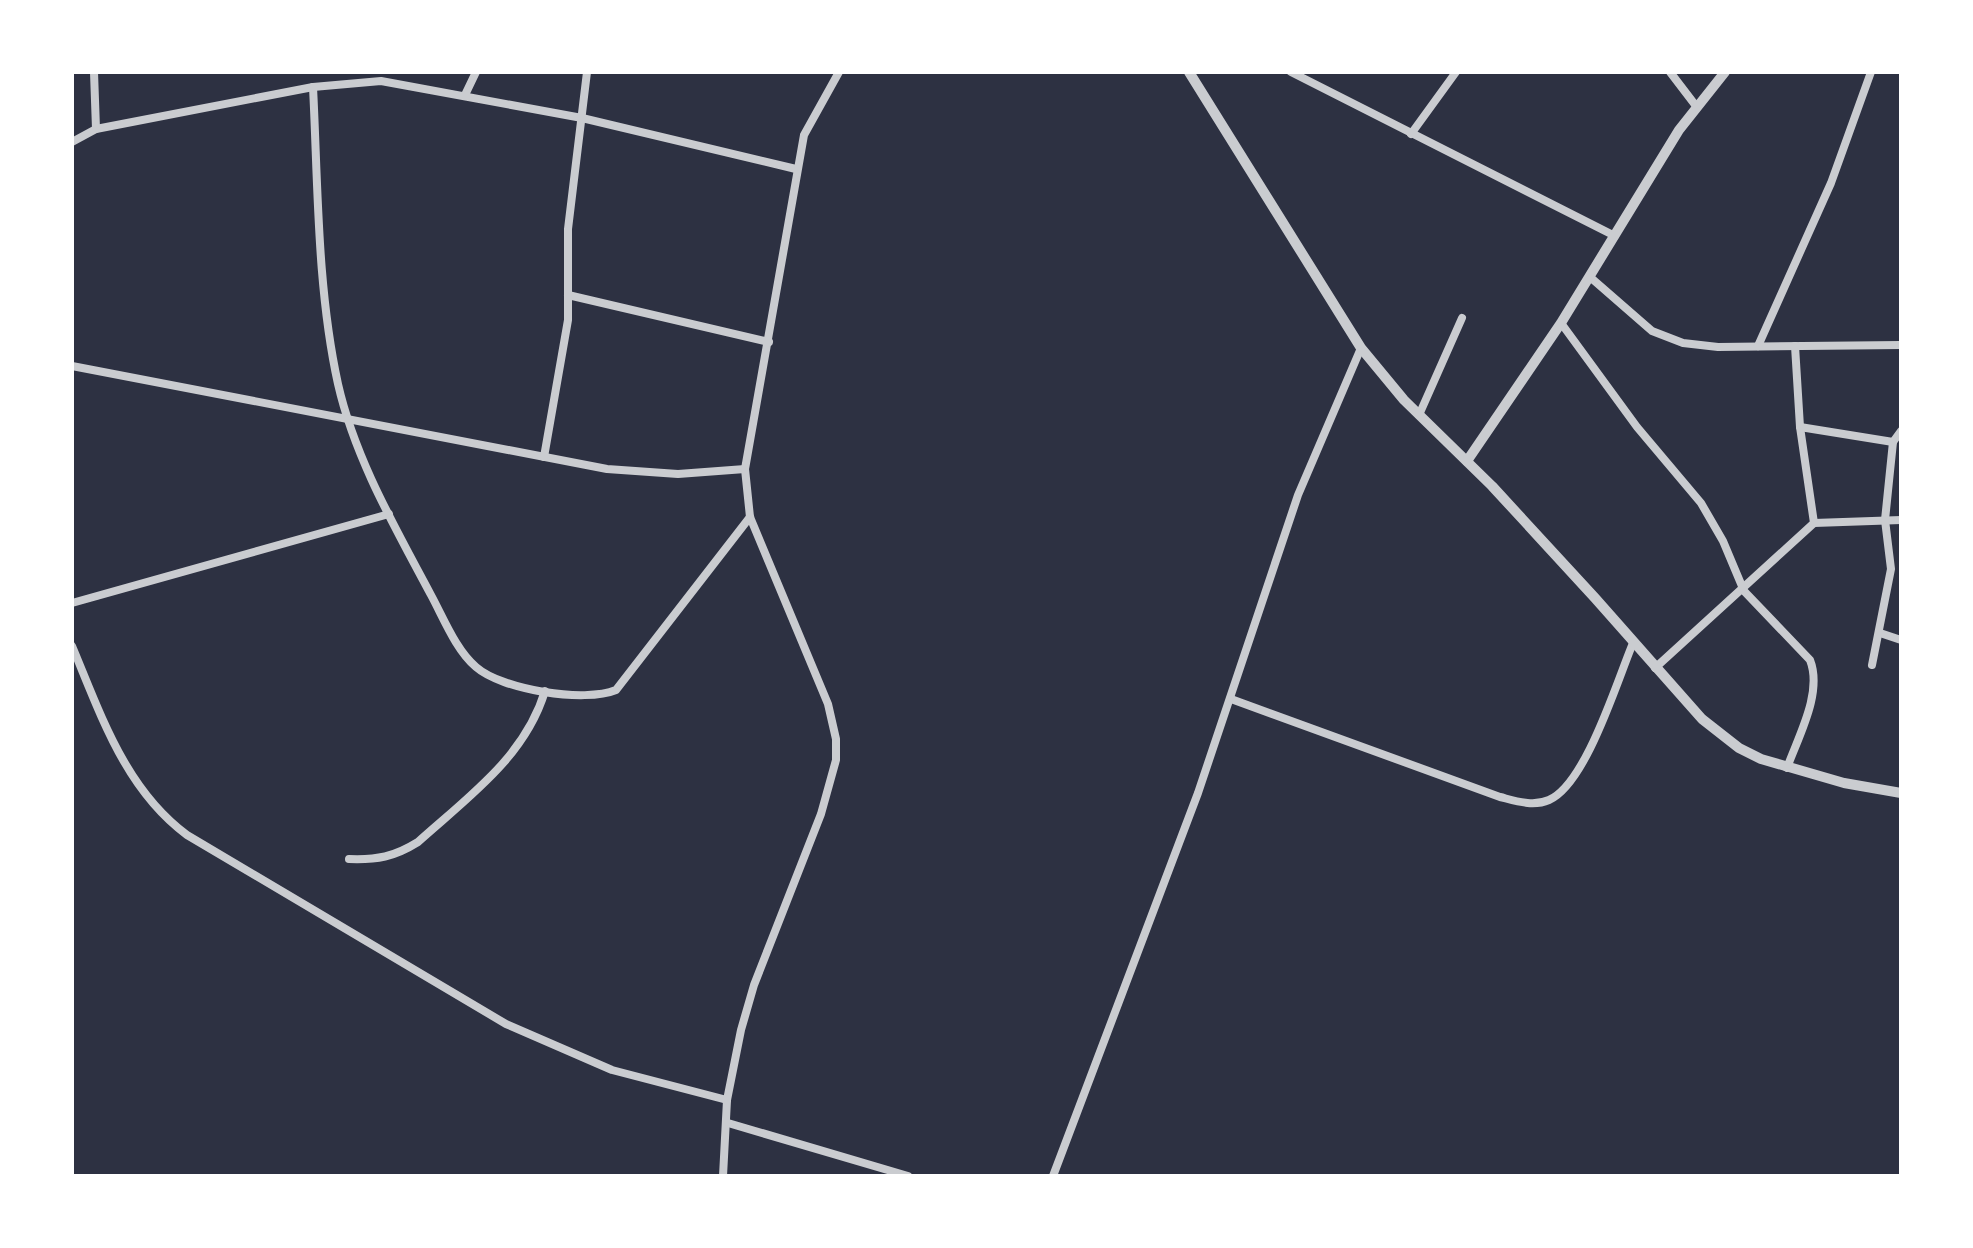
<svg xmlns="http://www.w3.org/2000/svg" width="1973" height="1248" viewBox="0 0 1973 1248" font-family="Manrope,sans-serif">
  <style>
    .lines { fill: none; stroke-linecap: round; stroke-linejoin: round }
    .minor { stroke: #caccd0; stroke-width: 8 }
    .tertiary { stroke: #caccd0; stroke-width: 10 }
  </style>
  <rect width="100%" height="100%" fill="#2d3142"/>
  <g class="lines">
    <g class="minor">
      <path d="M 94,72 L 96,129"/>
      <path d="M 1291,72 L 1615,236"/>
      <path d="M 1670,72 L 1696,106"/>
      <path d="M 313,87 C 318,185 317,288 338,384 C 355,459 396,529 431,595 C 444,619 456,650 476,667 C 502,690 585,703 616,690 L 750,517"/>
      <path d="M 465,95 L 476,72"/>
      <path d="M 1411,134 L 1456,72"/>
      <path d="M 72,142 L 96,129 L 313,87 L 381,81 L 582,118 L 796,169"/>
      <path d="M 1590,277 L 1652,331 L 1683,343 L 1718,347 L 1901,345"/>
      <path d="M 568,295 L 769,342"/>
      <path d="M 1561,323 L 1637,427 L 1701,503 L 1723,541 L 1744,591 L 1810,660 C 1823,693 1798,737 1787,768"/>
      <path d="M 1758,346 L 1831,183 L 1871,72"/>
      <path d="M 72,366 L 607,469 L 678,474 L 745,469"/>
      <path d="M 1419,415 L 1462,318"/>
      <path d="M 1800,427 L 1893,442 L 1901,431"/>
      <path d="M 544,457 L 568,320 L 568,229 L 587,72"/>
      <path d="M 1814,523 L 1901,520"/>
      <path d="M 72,603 L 389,514"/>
      <path d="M 1880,633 L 1901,640"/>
      <path d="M 72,646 C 101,715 125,789 187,835 L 506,1024 L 612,1070 L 727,1100"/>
      <path d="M 1872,665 L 1891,569 L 1885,520 L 1893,442"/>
      <path d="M 1655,668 L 1814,523 L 1800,427 L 1795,346"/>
      <path d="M 1231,699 L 1500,797 C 1516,801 1533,807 1549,800 C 1586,784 1617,681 1633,643"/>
      <path d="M 349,859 C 377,860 394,857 418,842 C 468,797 525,757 545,691"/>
      <path d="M 728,1123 L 908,1176"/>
      <path d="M 723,1176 L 727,1100 L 741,1030 L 754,985 L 821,814 L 836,760 L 836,739 L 828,704 L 750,517 L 745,469 L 804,135 L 839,72"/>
      <path d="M 1053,1176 L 1198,793 L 1298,495 L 1361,348"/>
    </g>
    <g class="tertiary">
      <path d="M 1189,72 L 1361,348 L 1404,400 L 1492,486 L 1595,598 L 1702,719 L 1739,748 L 1761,759 L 1844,783 L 1901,793"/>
      <path d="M 1467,461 L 1561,323 L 1679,130 L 1725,72"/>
    </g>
  </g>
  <rect width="1973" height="1248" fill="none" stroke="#ffffff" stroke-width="148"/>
</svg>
